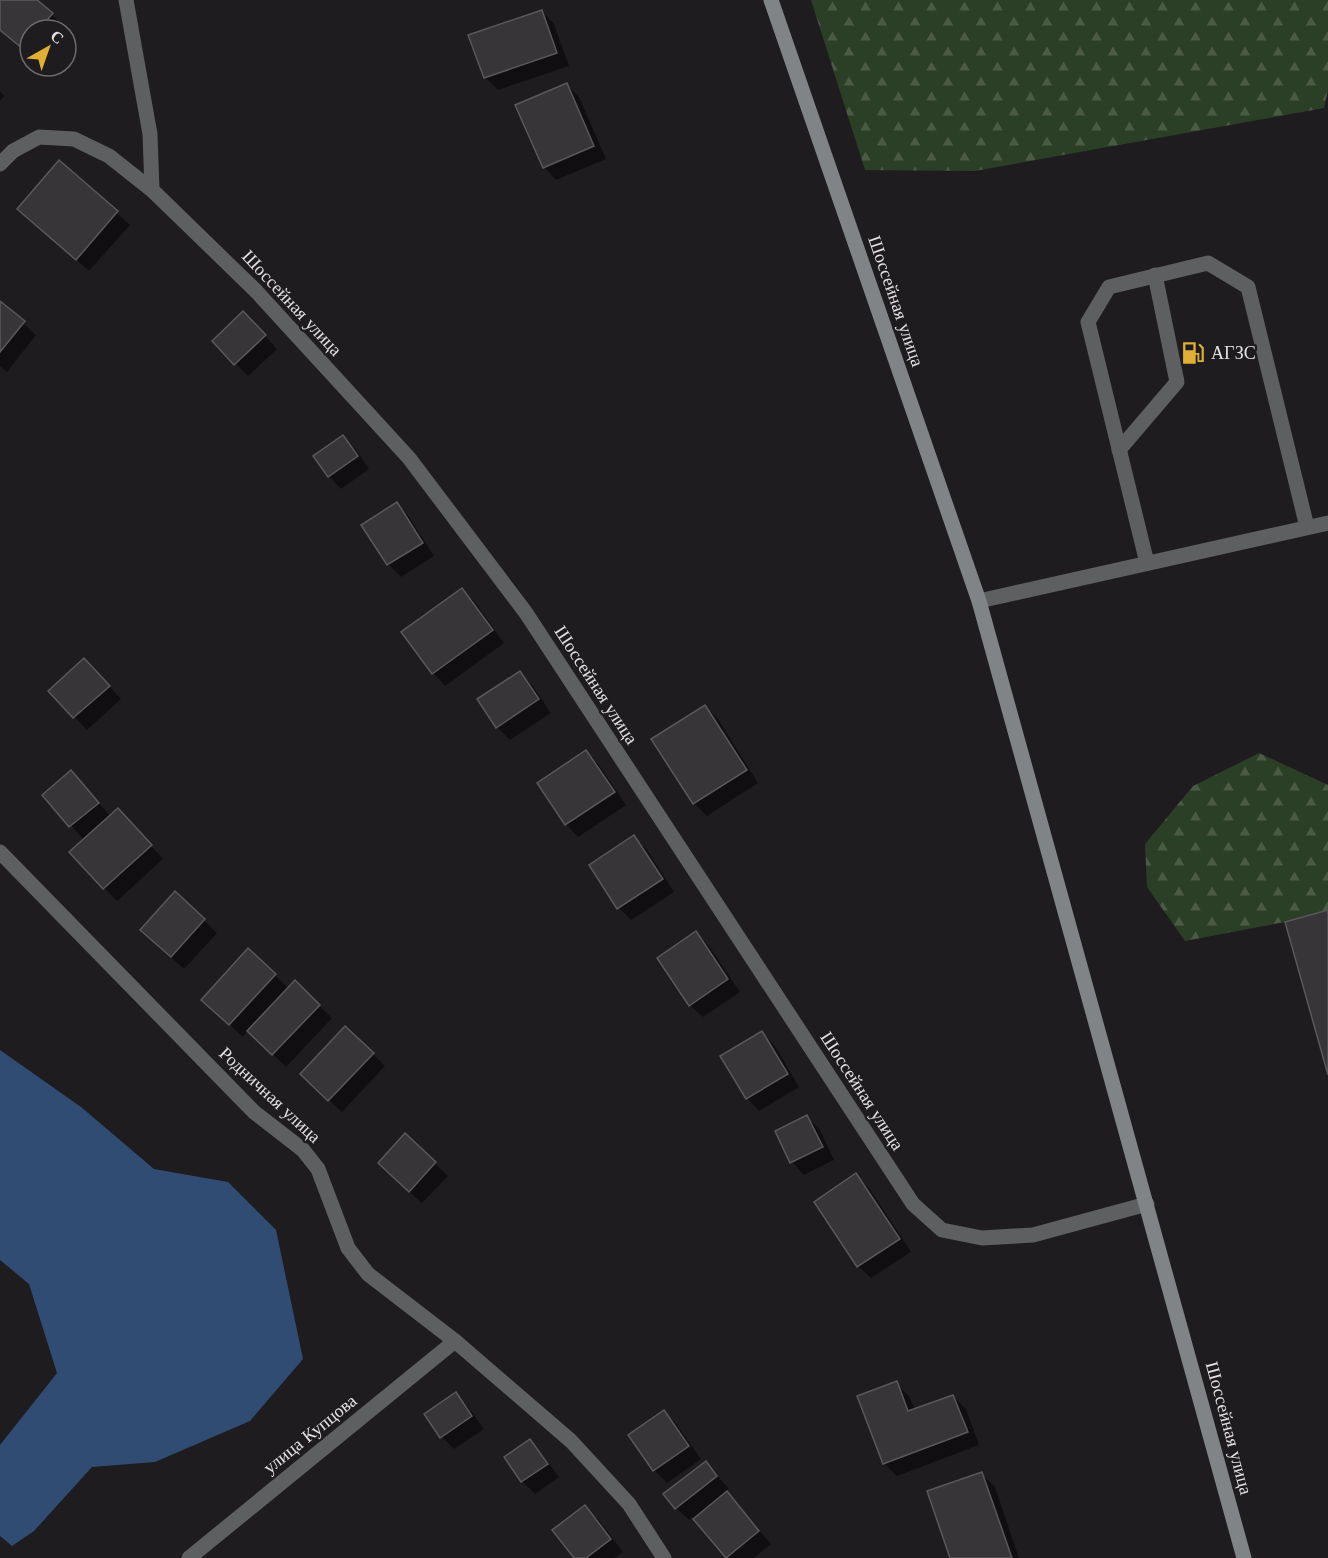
<svg xmlns="http://www.w3.org/2000/svg" width="1328" height="1558" viewBox="0 0 1328 1558" font-family="'Libre Baskerville',serif">
  <style>
    .forest { fill: url(#forest-firs) }
    .water { fill: #314c72 }
    .shadow { fill: #0007 }
    .building { fill: #383539; stroke: #5b585c; stroke-width: 1.5 }
    .lines { fill: none; stroke-linecap: round; stroke-linejoin: round }
    .lane { stroke: #5d5f60; stroke-width: 15 }
    .street { stroke: #5d5f60; stroke-width: 15 }
    .secondary { stroke: #818486; stroke-width: 15 }
    .labels { text-anchor: middle; stroke-width: 5; stroke-linejoin: round; paint-order: stroke }
    .street-label { font-size: 18px; fill: #e3e1e3; stroke: #1e1c1f }
    .poi-label { font-size: 18px; fill: #e3e1e3; stroke: #1e1c1f; text-anchor: start }
  </style>
  <defs>
    <pattern id="forest-firs" width="22" height="20" patternUnits="userSpaceOnUse" patternTransform="scale(1.5)"><rect width="22" height="20" fill="#2b3f26"/><path d="M5 1l3.5 6h-7zM16 11l3.5 6h-7z" fill="#4a5a45"/></pattern>
  </defs>
  <rect width="100%" height="100%" fill="#1e1c1f"/>
  <g class="forest">
    <path d="M 811,0 L 1328,0 L 1328,90 L 1324,108 L 975,171 L 865,170 Z"/>
    <path d="M 1259,753 L 1328,785 L 1328,910 L 1285,922 L 1185,941 L 1147,887 L 1145,844 L 1193,786 Z"/>
  </g>
  <path class="water" d="M 0,1050 L 81,1107 L 154,1169 L 228,1182 L 276,1230 L 303,1359 L 250,1421 L 155,1462 L 92,1467 L 34,1531 L 12,1546 L 0,1536 L 0,1445 L 57,1373 L 29,1284 L 0,1260 Z"/>
  <g class="shadow">
    <path d="M 0,0 L 35,0 L 65,27 L 62,30 L 30,30 L 30,55 L 0,30 Z"/>
    <path d="M 542,11 L 554,24 L 569,66 L 498,90 L 485,77 Z"/>
    <path d="M 567,85 L 579,97 L 606,159 L 556,180 L 544,167 Z"/>
    <path d="M 0,91 L 4,96 L 0,101 Z"/>
    <path d="M 59,162 L 130,225 L 89,271 L 32,221 Z"/>
    <path d="M 0,303 L 36,335 L 7,372 L 0,366 Z"/>
    <path d="M 256,326 L 277,349 L 248,376 L 214,341 Z"/>
    <path d="M 343,437 L 356,450 L 369,469 L 341,489 L 329,476 Z"/>
    <path d="M 397,504 L 409,517 L 434,556 L 401,577 L 388,564 L 363,526 Z"/>
    <path d="M 462,590 L 475,602 L 504,643 L 445,686 L 433,673 Z"/>
    <path d="M 97,673 L 121,699 L 87,730 L 50,691 Z"/>
    <path d="M 520,673 L 532,685 L 551,713 L 510,740 L 497,727 L 479,700 Z"/>
    <path d="M 705,707 L 718,719 L 758,783 L 707,816 L 694,803 Z"/>
    <path d="M 586,752 L 599,765 L 626,805 L 578,837 L 566,824 L 539,783 Z"/>
    <path d="M 71,772 L 111,817 L 130,823 L 163,859 L 117,901 L 71,852 L 84,840 L 44,795 Z"/>
    <path d="M 634,837 L 647,850 L 674,892 L 631,920 L 619,908 Z"/>
    <path d="M 175,893 L 217,933 L 184,969 L 154,942 Z"/>
    <path d="M 696,933 L 709,946 L 740,992 L 703,1017 L 690,1005 Z"/>
    <path d="M 275,975 L 289,989 L 295,983 L 332,1018 L 286,1067 L 248,1030 L 243,1037 L 216,1012 Z"/>
    <path d="M 762,1033 L 775,1046 L 799,1087 L 759,1111 L 747,1098 Z"/>
    <path d="M 373,1054 L 385,1066 L 342,1112 L 314,1086 Z"/>
    <path d="M 807,1117 L 820,1130 L 834,1160 L 804,1175 L 792,1162 Z"/>
    <path d="M 405,1135 L 448,1176 L 422,1203 L 392,1176 Z"/>
    <path d="M 856,1175 L 869,1188 L 911,1252 L 871,1278 L 858,1266 Z"/>
    <path d="M 896,1383 L 909,1396 L 915,1410 L 953,1396 L 966,1409 L 979,1445 L 897,1476 L 884,1463 Z"/>
    <path d="M 455,1394 L 468,1407 L 484,1429 L 454,1449 L 442,1437 Z"/>
    <path d="M 664,1412 L 676,1424 L 701,1459 L 667,1483 L 654,1470 Z"/>
    <path d="M 530,1441 L 542,1454 L 559,1477 L 535,1494 L 522,1481 Z"/>
    <path d="M 706,1463 L 729,1489 L 725,1492 L 771,1544 L 754,1558 L 728,1558 L 693,1517 L 689,1520 L 676,1508 Z"/>
    <path d="M 982,1474 L 995,1487 L 1019,1558 L 952,1558 Z"/>
    <path d="M 585,1507 L 598,1519 L 623,1552 L 615,1558 L 576,1558 Z"/>
  </g>
  <g class="building">
    <path d="M 0,0 L 37,0 L 53,13 L 39,30 L 30,30 L 30,41 L 23,49 L 0,30 Z"/>
    <path d="M 542,10 L 557,53 L 484,78 L 468,35 Z"/>
    <path d="M 567,83 L 594,146 L 543,168 L 515,105 Z"/>
    <path d="M 59,160 L 118,211 L 76,260 L 17,209 Z"/>
    <path d="M 0,301 L 25,321 L 0,352 Z"/>
    <path d="M 243,311 L 266,335 L 234,365 L 212,341 Z"/>
    <path d="M 343,435 L 358,456 L 328,477 L 313,456 Z"/>
    <path d="M 397,502 L 423,543 L 387,565 L 361,525 Z"/>
    <path d="M 462,588 L 493,630 L 432,674 L 401,632 Z"/>
    <path d="M 84,658 L 110,686 L 73,718 L 48,691 Z"/>
    <path d="M 520,671 L 539,699 L 496,728 L 477,699 Z"/>
    <path d="M 705,705 L 747,770 L 693,804 L 651,739 Z"/>
    <path d="M 586,750 L 615,792 L 565,825 L 537,783 Z"/>
    <path d="M 71,770 L 99,803 L 69,827 L 42,795 Z"/>
    <path d="M 118,808 L 152,845 L 103,889 L 69,852 Z"/>
    <path d="M 634,835 L 663,879 L 617,909 L 589,865 Z"/>
    <path d="M 175,891 L 205,919 L 171,957 L 140,930 Z"/>
    <path d="M 1328,910 L 1328,1075 L 1285,922 Z"/>
    <path d="M 696,931 L 728,979 L 689,1006 L 657,958 Z"/>
    <path d="M 248,948 L 276,974 L 229,1025 L 201,1000 Z"/>
    <path d="M 295,980 L 320,1005 L 272,1055 L 247,1031 Z"/>
    <path d="M 345,1026 L 374,1053 L 328,1101 L 300,1074 Z"/>
    <path d="M 762,1031 L 788,1074 L 746,1099 L 720,1056 Z"/>
    <path d="M 807,1115 L 823,1147 L 790,1163 L 775,1131 Z"/>
    <path d="M 405,1133 L 436,1162 L 409,1192 L 378,1163 Z"/>
    <path d="M 856,1173 L 900,1239 L 857,1267 L 814,1202 Z"/>
    <path d="M 897,1381 L 908,1411 L 953,1395 L 968,1432 L 883,1464 L 857,1396 Z"/>
    <path d="M 456,1392 L 472,1416 L 440,1438 L 424,1414 Z"/>
    <path d="M 664,1410 L 689,1446 L 653,1471 L 628,1435 Z"/>
    <path d="M 530,1439 L 548,1464 L 521,1482 L 504,1457 Z"/>
    <path d="M 706,1461 L 717,1476 L 675,1509 L 663,1494 Z"/>
    <path d="M 982,1472 L 1012,1558 L 950,1558 L 927,1491 Z"/>
    <path d="M 727,1491 L 759,1531 L 726,1558 L 693,1519 Z"/>
    <path d="M 585,1505 L 611,1539 L 586,1558 L 574,1558 L 552,1530 Z"/>
  </g>
  <g class="lines">
    <g class="lane">
      <path d="M 126,0 L 150,134 L 152,190"/>
      <path d="M 1119,450 L 1177,382 L 1155,275"/>
      <path d="M 1147,563 L 1088,322 L 1109,287 L 1208,263 L 1248,287 L 1307,527"/>
      <path d="M 979,601 L 1328,523"/>
    </g>
    <g class="street">
      <path d="M 0,164 L 13,151 L 39,137 L 74,139 L 109,156 L 152,190 L 256,291 L 409,458 L 526,613 L 913,1204 L 942,1230 L 982,1238 L 1033,1235 L 1147,1204"/>
      <path d="M 0,852 L 254,1112 L 303,1150 L 318,1169 L 348,1248 L 368,1274 L 455,1341 L 571,1441 L 629,1504 L 664,1558"/>
      <path d="M 189,1558 L 455,1341"/>
    </g>
    <path class="secondary" d="M 771,0 L 979,601 L 1244,1558"/>
  </g>
  <defs>
    <g id="fuel-bare" transform="scale(1.8)"><path d="M-5.5-6h7V0h2V4h1.3V-2.5L3-4.5l.8-.8L6-3V5H2.5V1h-1V6h-7ZM-4.2-4.7v3.2H.2V-4.7Z" fill="#e1af34" stroke="#1e1c1f" stroke-width="2.5" paint-order="stroke"/></g>
  </defs>
  <g fill-rule="evenodd">
    <use href="#fuel-bare" x="1193" y="353"/>
  </g>
  <g class="labels">
    <g class="street-label">
      <text transform="translate(896 301) rotate(71)" y="6">Шоссейная улица</text>
      <text transform="translate(292 303) rotate(47)" y="6">Шоссейная улица</text>
      <text transform="translate(596 685) rotate(57)" y="6">Шоссейная улица</text>
      <text transform="translate(862 1091) rotate(57)" y="6">Шоссейная улица</text>
      <text transform="translate(270 1095) rotate(43)" y="6">Родничная улица</text>
      <text transform="translate(1229 1428) rotate(75)" y="6">Шоссейная улица</text>
      <text transform="translate(310 1434) rotate(-39)" y="6">улица Купцова</text>
    </g>
    <g class="poi-label">
      <text x="1211" y="359">АГЗС</text>
    </g>
  </g>
  <g transform="translate(48 48) rotate(40)"><circle r="28" fill="#1e1c1f" stroke="#6d6b6d" stroke-width="1.5"/>
  <path d="M0-4.5L10 22L0 15L-10 22Z" fill="#e1af34"/>
  <text y="-9" font-size="16" font-weight="bold" text-anchor="middle" fill="#e3e1e3">С</text>
  </g>
</svg>
